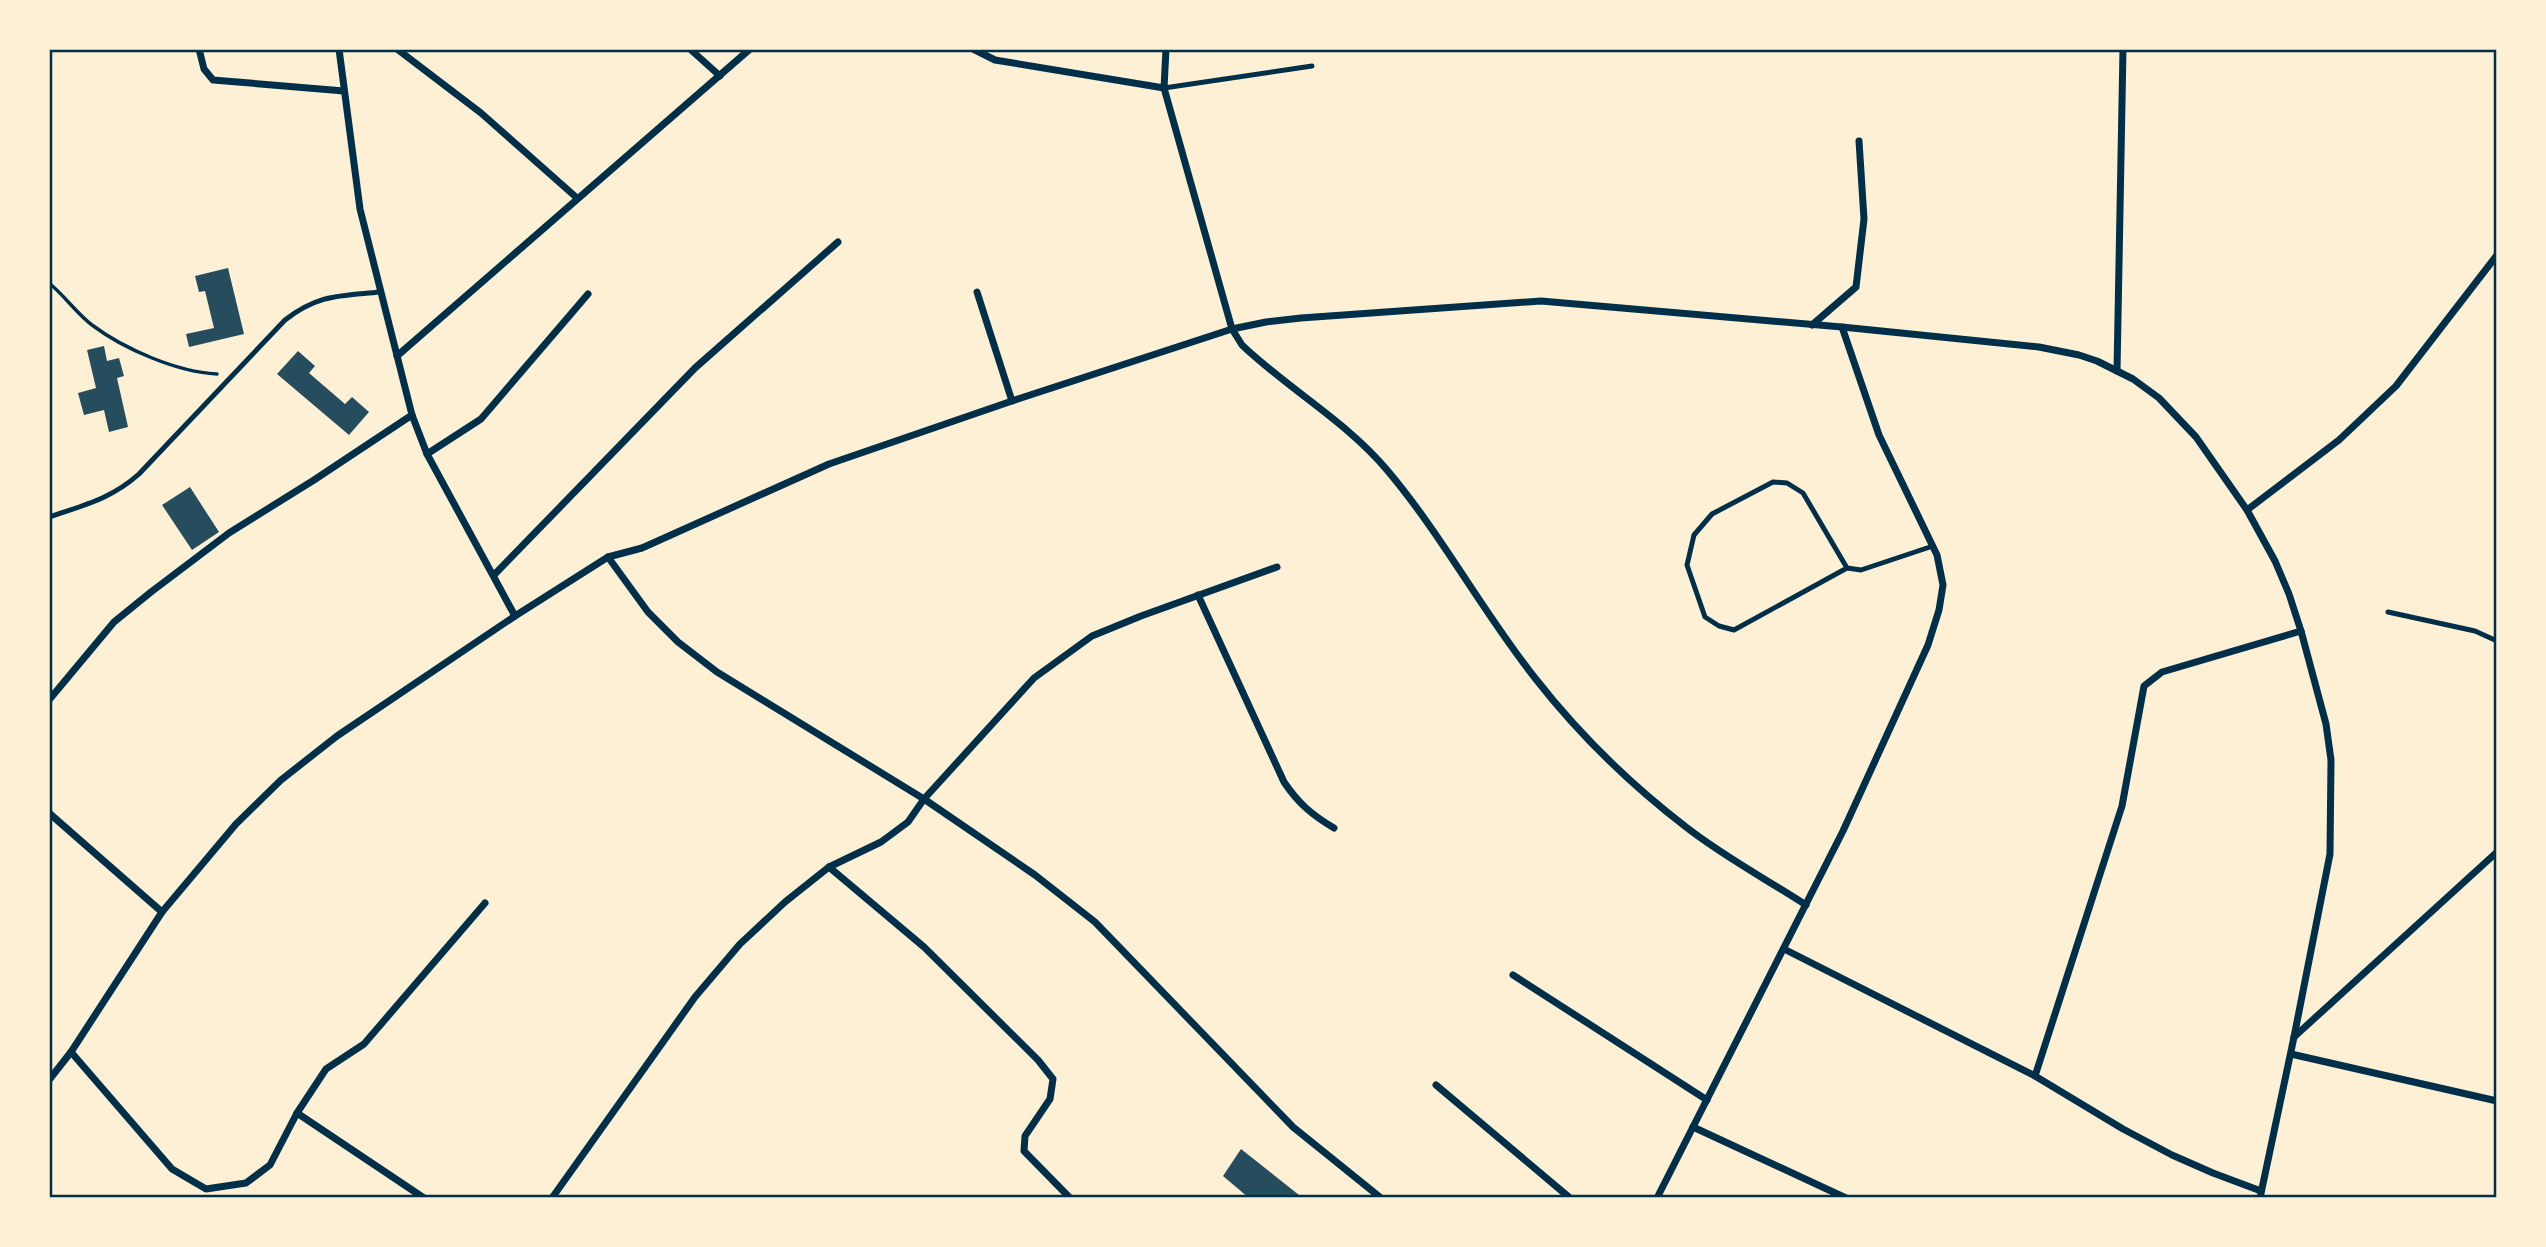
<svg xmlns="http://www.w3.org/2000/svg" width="2546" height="1247" viewBox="0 0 2546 1247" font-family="'IBM Plex Serif',serif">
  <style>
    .building { fill: #264d5e }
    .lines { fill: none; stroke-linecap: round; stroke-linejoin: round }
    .path { stroke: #003049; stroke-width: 3.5 }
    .service { stroke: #003049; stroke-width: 5 }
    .minor { stroke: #003049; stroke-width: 7 }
    .neatline { fill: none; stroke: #003049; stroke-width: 2.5 }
  </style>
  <rect width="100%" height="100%" fill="#fdf0d5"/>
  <g class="building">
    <path d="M 228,268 L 244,334 L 189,347 L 186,334 L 214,328 L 205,291 L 199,292 L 195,276 Z"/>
    <path d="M 104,346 L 107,361 L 119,358 L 124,376 L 117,378 L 128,427 L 109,432 L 104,410 L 84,415 L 78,393 L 96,388 L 87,350 Z"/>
    <path d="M 298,351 L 315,366 L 309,373 L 345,404 L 352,397 L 369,412 L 349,435 L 277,374 Z"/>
    <path d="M 190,487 L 219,532 L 192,550 L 162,505 Z"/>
    <path d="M 1241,1149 L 1299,1195 L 1297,1198 L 1249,1198 L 1223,1176 Z"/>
  </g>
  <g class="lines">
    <path class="path" d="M 49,283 C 65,296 76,313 92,325 C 124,349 177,372 217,374"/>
    <g class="service">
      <path d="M 1164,88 L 1312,66"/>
      <path d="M 49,517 C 84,505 111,499 139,474 L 285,320 C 318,294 340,296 380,292"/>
      <path d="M 1847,568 L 1803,493 L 1787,483 L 1773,482 L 1712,514 L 1694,535 L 1687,565 L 1705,617 L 1719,626 L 1734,630 L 1847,568 L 1861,570 L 1933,546"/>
      <path d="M 2388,612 L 2475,631 L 2497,641"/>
    </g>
    <g class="minor">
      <path d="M 199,49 L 204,69 L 213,80 L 344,91"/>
      <path d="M 339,49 L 360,209 L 412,415 L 427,454 L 515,616"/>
      <path d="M 397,49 L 481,113 L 577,198"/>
      <path d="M 690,49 L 720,76"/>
      <path d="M 973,49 L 995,60 L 1164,88"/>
      <path d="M 1166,49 L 1164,88 L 1232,329 L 1242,345 C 1288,389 1346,421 1387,470 C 1442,535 1482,611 1535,678 C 1578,733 1630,784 1686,827 C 1723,856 1766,879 1806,905"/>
      <path d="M 977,292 L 1012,401"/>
      <path d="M 1812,325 L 1856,287 L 1864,219 L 1859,141"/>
      <path d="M 397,356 L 750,49"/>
      <path d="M 2117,371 L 2123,49"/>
      <path d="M 427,454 L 481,419 L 588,294"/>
      <path d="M 2247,510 L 2339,440 L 2396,386 L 2497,255"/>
      <path d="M 608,557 L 648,612 L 678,642 L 717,672 L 924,799 L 1035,875 L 1095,922 L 1293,1127 L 1381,1198"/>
      <path d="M 494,575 L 695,368 L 838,242"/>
      <path d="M 1198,595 L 1284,782 C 1298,803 1312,815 1334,828"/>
      <path d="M 49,700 L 114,622 L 151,592 L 229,533 L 314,480 L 412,415"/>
      <path d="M 49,813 L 162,912"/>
      <path d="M 829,867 L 924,947 L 1038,1060 L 1053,1079 L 1050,1099 L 1025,1136 L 1024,1151 L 1070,1198"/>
      <path d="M 1784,949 L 2035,1076 L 2123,1129 L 2172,1155 L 2213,1173 L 2261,1191"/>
      <path d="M 1513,975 L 1707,1100"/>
      <path d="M 2294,1037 L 2497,852"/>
      <path d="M 71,1052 L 172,1169 L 206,1189 L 246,1183 L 270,1165 L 297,1113 L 424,1198"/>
      <path d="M 2291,1054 L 2497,1101"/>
      <path d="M 2035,1076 L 2122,806 L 2144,686 L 2162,672 L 2301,631"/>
      <path d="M 49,1080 L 71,1052 L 162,912 L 236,824 L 281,780 L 337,736 L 515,616 L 608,557 L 642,548 L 829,464 L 1012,401 L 1232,329 L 1266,322 L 1301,318 L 1541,301 L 1842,327 L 2039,347 L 2079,355 L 2097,361 L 2133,379 L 2159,398 L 2196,437 L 2247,510 L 2275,561 L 2289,594 L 2301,631 L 2326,724 L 2331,760 L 2330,854 L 2294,1037 L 2260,1198"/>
      <path d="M 1436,1085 L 1570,1198"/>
      <path d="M 297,1113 L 326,1069 L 364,1044 L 485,903"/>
      <path d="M 1693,1127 L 1846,1198"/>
      <path d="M 552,1198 L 695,997 L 740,944 L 785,902 L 829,867 L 881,842 L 908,822 L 924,799 L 1034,678 L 1092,636 L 1141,616 L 1277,567"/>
      <path d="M 1657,1198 L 1843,831 L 1928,645 L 1939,610 L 1943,585 L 1937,555 L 1879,435 L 1842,327"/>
    </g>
  </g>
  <rect width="2546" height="1247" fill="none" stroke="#fdf0d5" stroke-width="102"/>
  <rect x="51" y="51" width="2444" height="1145" class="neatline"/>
</svg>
